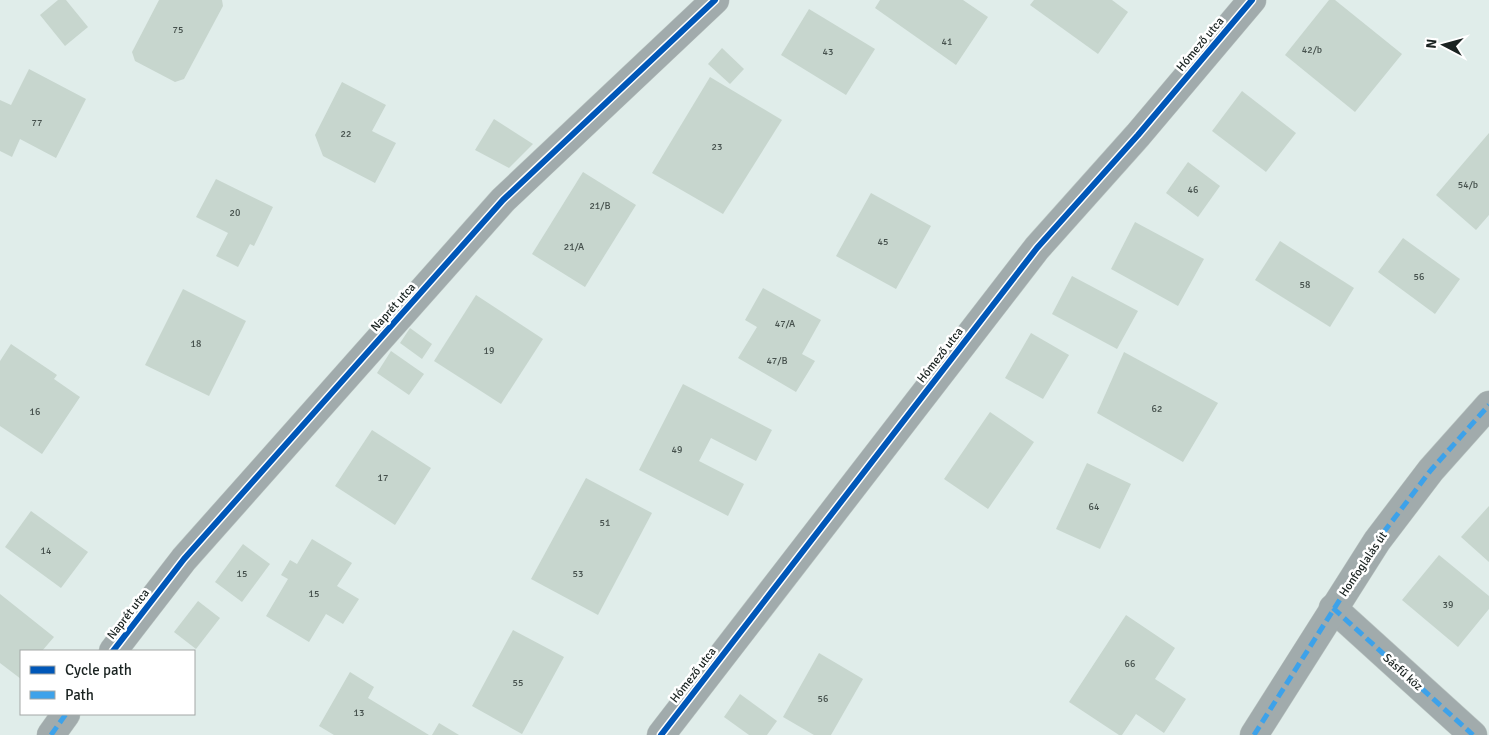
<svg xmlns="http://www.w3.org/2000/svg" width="1489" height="735" viewBox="0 0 1489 735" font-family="Signika,sans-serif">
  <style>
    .building { fill: #c7d6ce }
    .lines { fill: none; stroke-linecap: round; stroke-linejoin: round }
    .street-casing { stroke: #bdc8c5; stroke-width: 29 }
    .street { stroke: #a1abac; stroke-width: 28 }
    .quiet { stroke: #3da2ea; stroke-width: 5; stroke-dasharray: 10 5; stroke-linecap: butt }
    .cycleway-casing { stroke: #fff; stroke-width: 9 }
    .cycleway { stroke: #0057b8; stroke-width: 6 }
    .labels { text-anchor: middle; stroke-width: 5; stroke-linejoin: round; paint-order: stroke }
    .number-label { font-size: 10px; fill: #45504c }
    .street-label { font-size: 12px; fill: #1a2321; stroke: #fff }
  </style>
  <rect width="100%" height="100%" fill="#e0edea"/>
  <g class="building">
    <path d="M 58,0 L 66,0 L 88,27 L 65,46 L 40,15 Z"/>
    <path d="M 159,0 L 222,0 L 223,6 L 184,79 L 175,82 L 135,61 L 132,52 Z"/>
    <path d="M 880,0 L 963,0 L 988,17 L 956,65 L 875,8 Z"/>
    <path d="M 1034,0 L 1112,0 L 1128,12 L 1098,54 L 1030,5 Z"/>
    <path d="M 1329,0 L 1335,0 L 1402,54 L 1355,112 L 1285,55 Z"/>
    <path d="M 809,9 L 875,49 L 846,95 L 781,55 Z"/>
    <path d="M 722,48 L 744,69 L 730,84 L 708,64 Z"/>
    <path d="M 29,69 L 86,99 L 56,158 L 20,139 L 12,157 L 0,151 L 0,100 L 11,105 Z"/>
    <path d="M 710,77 L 782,120 L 723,214 L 652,173 Z"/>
    <path d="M 342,82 L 386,105 L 372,131 L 396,143 L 375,183 L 323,156 L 315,135 Z"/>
    <path d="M 1242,91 L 1296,133 L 1266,172 L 1212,131 Z"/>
    <path d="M 494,119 L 533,144 L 509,168 L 475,150 Z"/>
    <path d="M 1489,133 L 1489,215 L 1476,230 L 1436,195 Z"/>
    <path d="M 1188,162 L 1220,186 L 1198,217 L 1166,193 Z"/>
    <path d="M 583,172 L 636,205 L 585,287 L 532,254 Z"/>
    <path d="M 216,179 L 273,207 L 254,246 L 250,244 L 238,267 L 216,256 L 228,233 L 196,217 Z"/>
    <path d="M 871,193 L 931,226 L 896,289 L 836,256 Z"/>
    <path d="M 1135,222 L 1204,259 L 1178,306 L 1111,269 Z"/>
    <path d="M 1403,238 L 1460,279 L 1435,314 L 1378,272 Z"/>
    <path d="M 1280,241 L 1354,288 L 1330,327 L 1255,280 Z"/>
    <path d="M 1072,276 L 1138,311 L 1117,349 L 1052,314 Z"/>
    <path d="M 763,288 L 821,320 L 802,354 L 815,361 L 796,392 L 738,358 L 757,327 L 745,320 Z"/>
    <path d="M 183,289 L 246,321 L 209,396 L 145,365 Z"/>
    <path d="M 476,295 L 543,339 L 501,404 L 434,361 Z"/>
    <path d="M 410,328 L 432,344 L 422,359 L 400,343 Z"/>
    <path d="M 1031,333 L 1069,355 L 1043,399 L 1005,378 Z"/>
    <path d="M 11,344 L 57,375 L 54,379 L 80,397 L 42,454 L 0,426 L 0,361 Z"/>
    <path d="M 391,351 L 424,374 L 409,395 L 377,373 Z"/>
    <path d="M 1124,352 L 1218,403 L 1183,462 L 1097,413 Z"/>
    <path d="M 683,384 L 772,430 L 756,461 L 711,438 L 699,461 L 744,484 L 728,516 L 639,470 Z"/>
    <path d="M 990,412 L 1034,442 L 988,509 L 944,479 Z"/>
    <path d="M 372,430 L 431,468 L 395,525 L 335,486 Z"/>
    <path d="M 1087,463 L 1131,484 L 1100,549 L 1056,529 Z"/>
    <path d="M 586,478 L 652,513 L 598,615 L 531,579 Z"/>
    <path d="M 1489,506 L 1489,562 L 1461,537 Z"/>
    <path d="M 31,511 L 88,552 L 61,588 L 5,547 Z"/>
    <path d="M 312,539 L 352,563 L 337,586 L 359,599 L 343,624 L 326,614 L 309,642 L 266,616 L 288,579 L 281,575 L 290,560 L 297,564 Z"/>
    <path d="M 243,544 L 270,564 L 242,602 L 215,582 Z"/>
    <path d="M 1439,555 L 1489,596 L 1489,609 L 1458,647 L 1402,600 Z"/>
    <path d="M 0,594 L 54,637 L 42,651 L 21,651 L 21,679 L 0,663 Z"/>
    <path d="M 198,601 L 220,618 L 196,649 L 174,632 Z"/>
    <path d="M 1126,615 L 1175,648 L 1155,679 L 1186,699 L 1164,733 L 1136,714 L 1122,735 L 1119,735 L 1069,702 Z"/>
    <path d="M 513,630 L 564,657 L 522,734 L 472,706 Z"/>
    <path d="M 819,653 L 863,679 L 831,735 L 814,735 L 783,717 Z"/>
    <path d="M 350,672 L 374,687 L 368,698 L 429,735 L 334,735 L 319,726 Z"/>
    <path d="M 740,694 L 777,721 L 767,735 L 749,735 L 724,717 Z"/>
    <path d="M 439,723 L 459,735 L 432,735 Z"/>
  </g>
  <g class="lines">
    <g class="street-casing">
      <g id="street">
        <path d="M 1333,608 L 1473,735"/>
        <path d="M 113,651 L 184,559 L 503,200 L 715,0"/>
        <path d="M 51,735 L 66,714"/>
        <path d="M 661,735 L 1037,248 L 1138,135 L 1252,0"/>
        <path d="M 1254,735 L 1377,541 L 1431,470 L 1489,405"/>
      </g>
    </g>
    <use href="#street" class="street"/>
    <g class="quiet">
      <path d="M 1333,608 L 1473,735"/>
      <path d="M 51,735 L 66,714"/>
      <path d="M 1254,735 L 1377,541 L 1431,470 L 1489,405"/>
    </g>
    <g class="cycleway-casing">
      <g id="cycleway">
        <path d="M 113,651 L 184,559 L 503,200 L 715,0"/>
        <path d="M 661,735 L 1037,248 L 1138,135 L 1252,0"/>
      </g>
    </g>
    <use href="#cycleway" class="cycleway"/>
  </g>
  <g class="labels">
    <g class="number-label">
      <text x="178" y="33">75</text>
      <text x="947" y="45">41</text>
      <text x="1312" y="53">42/b</text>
      <text x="828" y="55">43</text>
      <text x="37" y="126">77</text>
      <text x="346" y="137">22</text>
      <text x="717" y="150">23</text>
      <text x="1468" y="188">54/b</text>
      <text x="1193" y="193">46</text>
      <text x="600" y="209">21/B</text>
      <text x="235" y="216">20</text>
      <text x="883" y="245">45</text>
      <text x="574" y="250">21/A</text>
      <text x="1419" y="280">56</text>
      <text x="1305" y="288">58</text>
      <text x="785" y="327">47/A</text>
      <text x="196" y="347">18</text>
      <text x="489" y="354">19</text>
      <text x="777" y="364">47/B</text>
      <text x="1157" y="412">62</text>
      <text x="35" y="415">16</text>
      <text x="677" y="453">49</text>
      <text x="383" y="481">17</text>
      <text x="1094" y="510">64</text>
      <text x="605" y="526">51</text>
      <text x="46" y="554">14</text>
      <text x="242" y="577">15</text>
      <text x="578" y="577">53</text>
      <text x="314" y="597">15</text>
      <text x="1448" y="608">39</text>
      <text x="1130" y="667">66</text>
      <text x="518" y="686">55</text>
      <text x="823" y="702">56</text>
      <text x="359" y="716">13</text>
    </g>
    <g class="street-label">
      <text transform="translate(1200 44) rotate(-50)" y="4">Hómező utca</text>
      <text transform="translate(393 307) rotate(-48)" y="4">Naprét utca</text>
      <text transform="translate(940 355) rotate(-52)" y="4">Hómező utca</text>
      <text transform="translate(1363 564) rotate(-56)" y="4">Honfoglalás út</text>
      <text transform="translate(128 614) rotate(-52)" y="4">Naprét utca</text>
      <text transform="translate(1403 672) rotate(42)" y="4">Sásfű köz</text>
      <text transform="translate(693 675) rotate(-52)" y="4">Hómező utca</text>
    </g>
  </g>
  <rect x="20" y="650" width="175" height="65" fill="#ffffff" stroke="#a3a7a6"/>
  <rect x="30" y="666" width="25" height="8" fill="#0057b8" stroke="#a3a7a6"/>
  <text x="65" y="675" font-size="15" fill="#1a2321">Cycle path</text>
  <rect x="30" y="691" width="25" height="8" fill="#3da2ea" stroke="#a3a7a6"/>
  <text x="65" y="700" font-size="15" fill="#1a2321">Path</text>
  <g transform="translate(1444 45) rotate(276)" stroke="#ffffff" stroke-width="4" paint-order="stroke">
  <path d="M0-4L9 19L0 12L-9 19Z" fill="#1a2321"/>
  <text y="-8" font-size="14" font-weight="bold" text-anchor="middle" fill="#1a2321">N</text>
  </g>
</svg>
